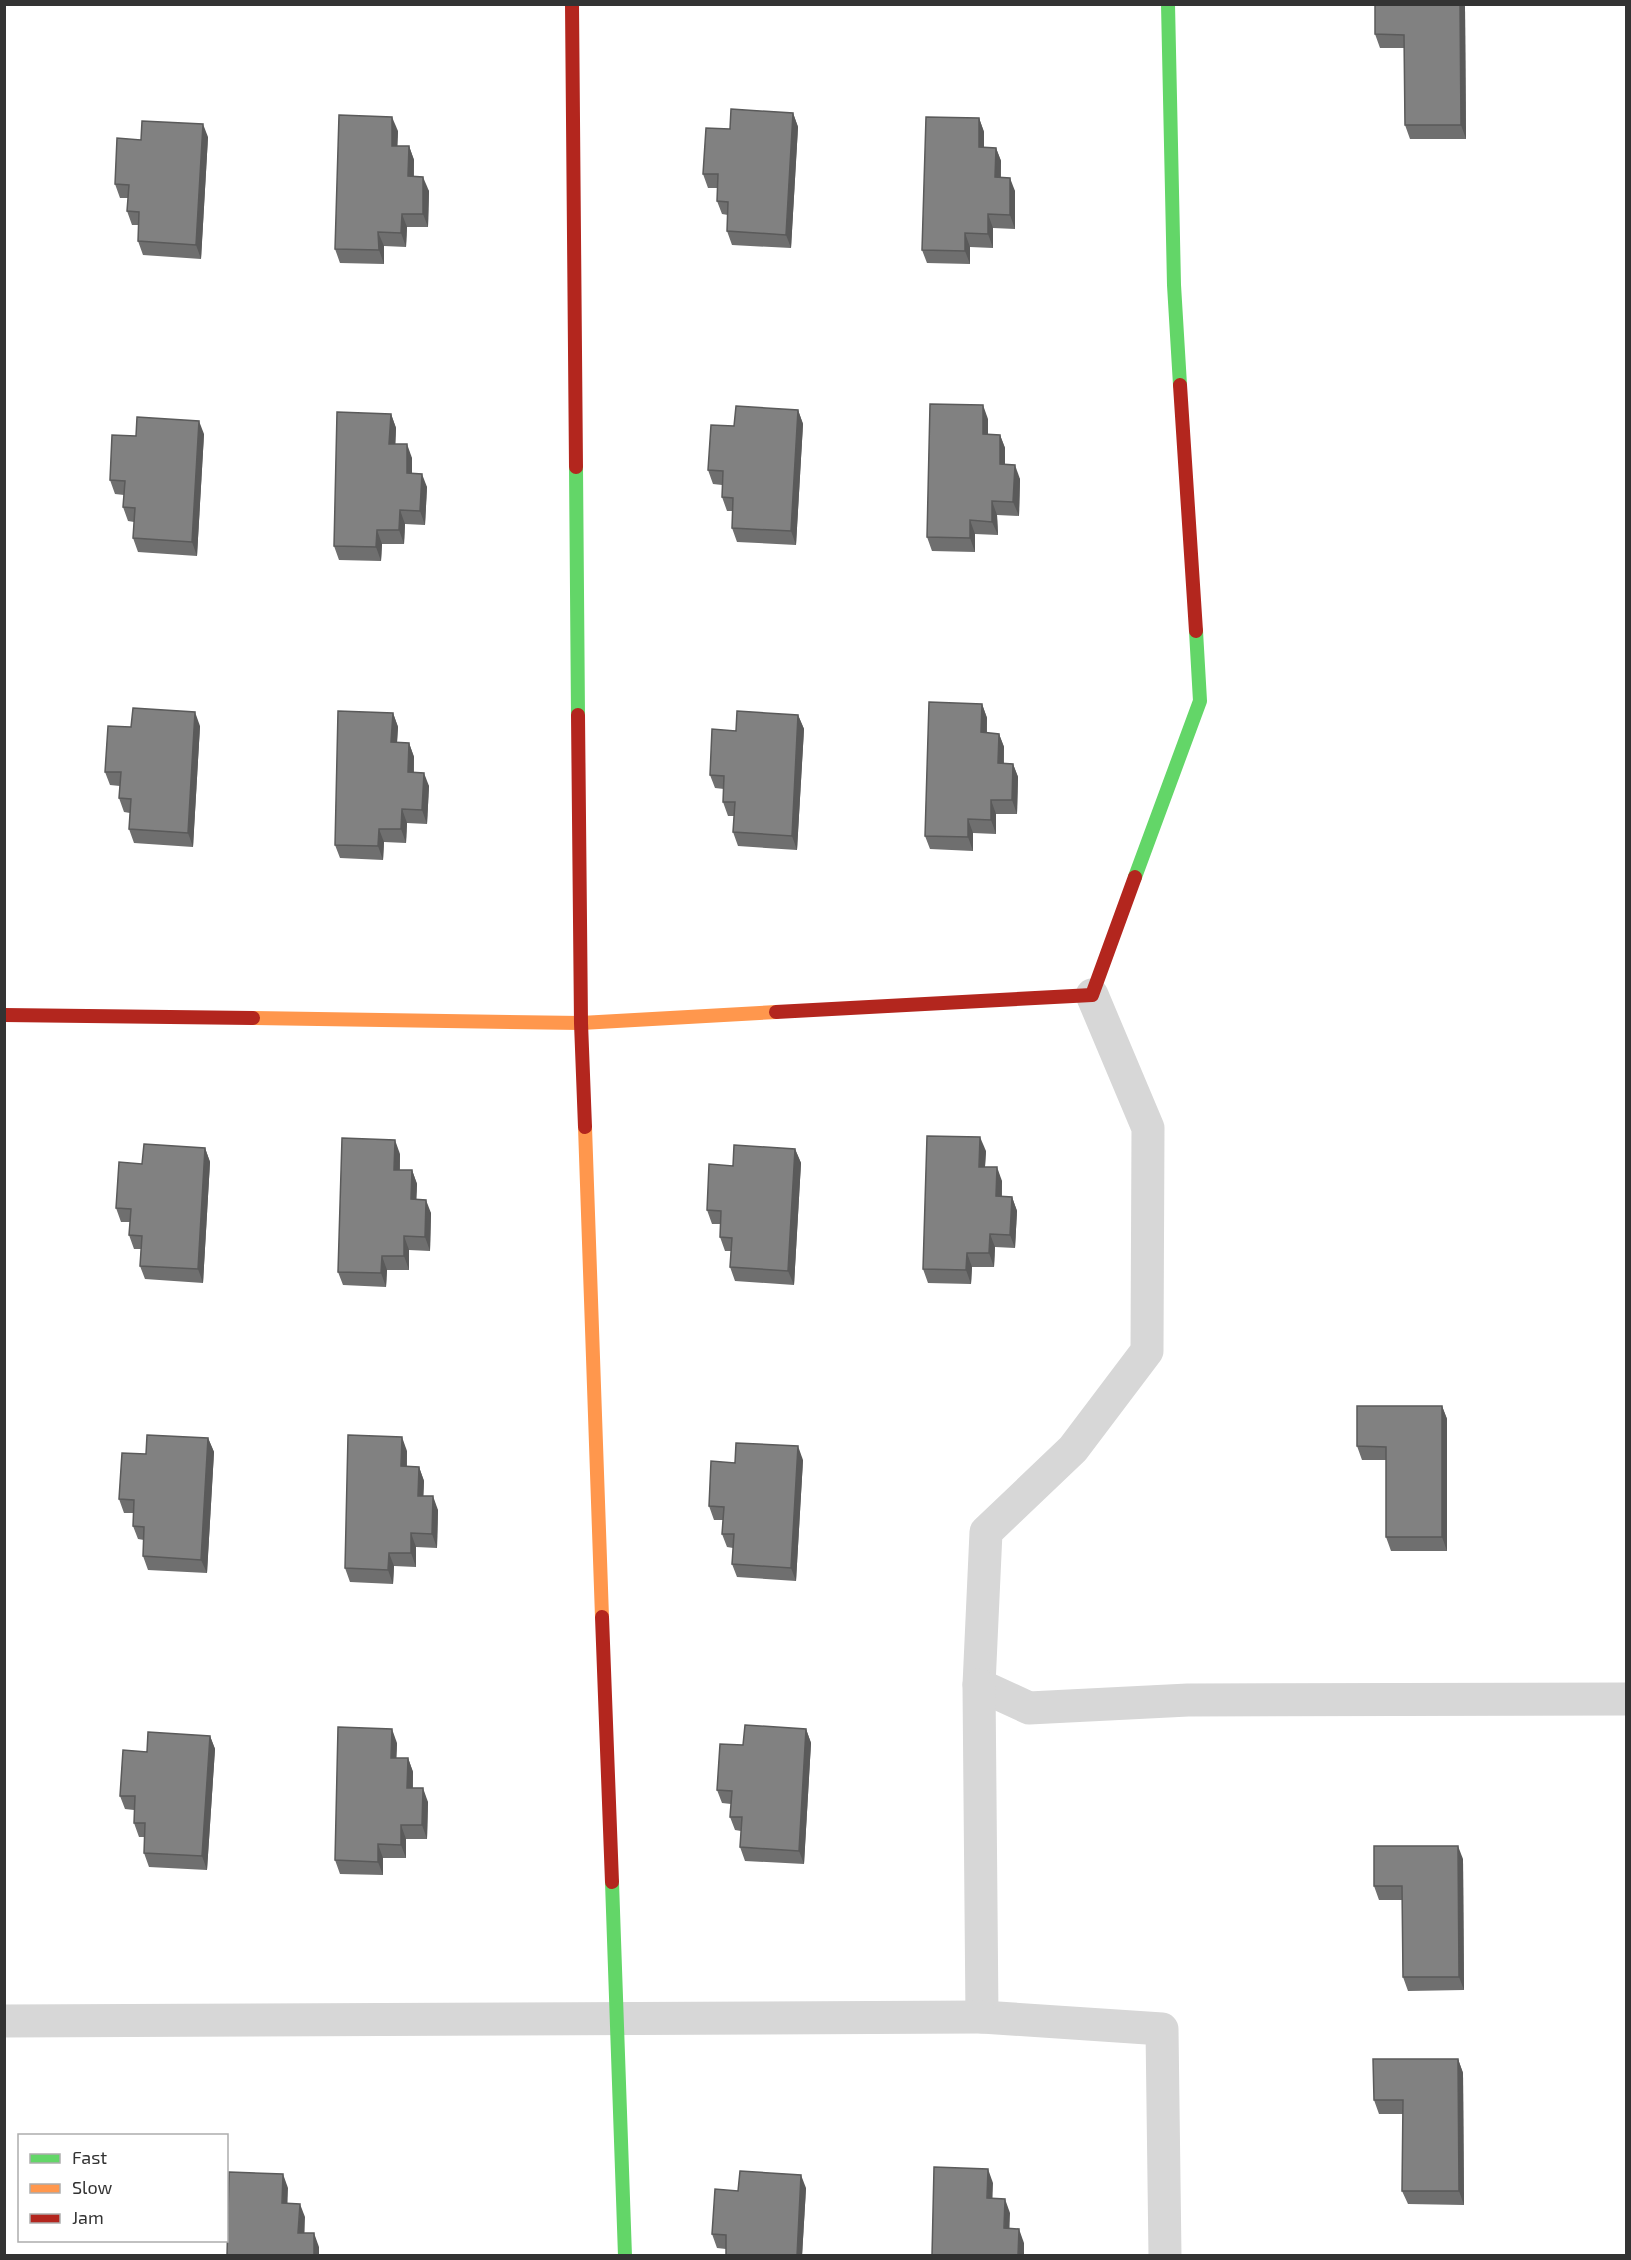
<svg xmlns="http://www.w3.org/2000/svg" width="1631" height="2260" viewBox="0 0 1631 2260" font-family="'Exo 2',sans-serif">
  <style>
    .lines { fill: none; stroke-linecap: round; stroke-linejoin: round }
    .street { stroke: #d7d7d7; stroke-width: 33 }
    .fast { stroke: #63d668; stroke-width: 14 }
    .slow { stroke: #ff974d; stroke-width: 14 }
    .jam { stroke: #b3261e; stroke-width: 14 }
    .wall { fill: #6f6f6f }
    .shaded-wall { fill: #5a5a5a }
    .building { fill: #818181; stroke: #5a5a5a; stroke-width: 1.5 }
  </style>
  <rect width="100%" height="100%" fill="#fff"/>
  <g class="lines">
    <g class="street">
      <path d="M 1092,995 L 1148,1128 L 1147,1351 L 1073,1449 L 986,1532 L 979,1685 L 1029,1708 L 1188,1700 L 1626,1699"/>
      <path d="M 979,1685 L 982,2017 L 1162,2029 L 1165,2256"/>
      <path d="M 4,2021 L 982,2017"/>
    </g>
    <g class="fast">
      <path d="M 1168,4 L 1174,285 L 1180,385"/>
      <path d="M 576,467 L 578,715"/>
      <path d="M 1135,877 L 1200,701 L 1196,631"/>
      <path d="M 612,1882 L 625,2256"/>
    </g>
    <g class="slow">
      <path d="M 253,1018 L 581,1023 L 776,1012"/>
      <path d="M 585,1127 L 602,1617"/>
    </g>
    <g class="jam">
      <path d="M 572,4 L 576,467"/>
      <path d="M 1180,385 L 1196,631"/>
      <path d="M 578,715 L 581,1023 L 585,1127"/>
      <path d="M 776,1012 L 1092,995 L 1135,877"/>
      <path d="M 4,1015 L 253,1018"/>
      <path d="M 602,1617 L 612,1882"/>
    </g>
  </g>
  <g class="wall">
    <path d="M 1375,4 L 1464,4 L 1465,7 L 1466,139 L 1410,139 L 1405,125 L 1404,48 L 1380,48 L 1375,34 Z"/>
    <path d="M 793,113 L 798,127 L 791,248 L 732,245 L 727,231 L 728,215 L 722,214 L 717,201 L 717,188 L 708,188 L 703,174 L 730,129 Z"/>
    <path d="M 979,118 L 984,132 L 984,147 L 996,148 L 1001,161 L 1001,177 L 1015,191 L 1015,229 L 993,228 L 993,248 L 970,247 L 970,264 L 927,263 L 922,250 Z"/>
    <path d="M 398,131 L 397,146 L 409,146 L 414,160 L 414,176 L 429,191 L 428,227 L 407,227 L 406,247 L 384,246 L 384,264 L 340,263 L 335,249 Z"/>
    <path d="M 208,137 L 201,259 L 143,255 L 138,241 L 139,225 L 132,225 L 127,211 L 128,198 L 120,198 L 115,184 L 141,140 Z"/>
    <path d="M 798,410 L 803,424 L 796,545 L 737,542 L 732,528 L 733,511 L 727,511 L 722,497 L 722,485 L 713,484 L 708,470 L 734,426 Z"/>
    <path d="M 391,414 L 396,428 L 395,444 L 412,458 L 412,473 L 427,487 L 425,525 L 405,524 L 404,544 L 382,544 L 381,561 L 339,560 L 334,546 Z"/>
    <path d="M 988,419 L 988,434 L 1000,435 L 1005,448 L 1005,465 L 1020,479 L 1019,516 L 997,515 L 998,535 L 975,534 L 975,552 L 932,551 L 927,537 Z"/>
    <path d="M 204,434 L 197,556 L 138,552 L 133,538 L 134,522 L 128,521 L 123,507 L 124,495 L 115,494 L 110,480 L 136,436 Z"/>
    <path d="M 982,704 L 987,718 L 987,733 L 999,734 L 1004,747 L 1004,763 L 1013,764 L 1018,777 L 1017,814 L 996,814 L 996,834 L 973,833 L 973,851 L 930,849 L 925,836 Z"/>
    <path d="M 393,713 L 398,727 L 397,743 L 409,743 L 414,757 L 414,772 L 429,786 L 427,824 L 407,823 L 406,843 L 384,842 L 383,860 L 340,858 L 335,845 Z"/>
    <path d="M 798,715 L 804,729 L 797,850 L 738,846 L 733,832 L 734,816 L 728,816 L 723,802 L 724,789 L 715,788 L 710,775 L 736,731 Z"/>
    <path d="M 200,726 L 193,847 L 134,843 L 129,829 L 130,813 L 124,812 L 119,798 L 120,786 L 110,785 L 105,772 L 131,727 Z"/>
    <path d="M 205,1148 L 210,1162 L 203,1283 L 145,1279 L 140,1266 L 141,1249 L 134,1249 L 129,1235 L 130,1222 L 121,1222 L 116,1208 L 142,1164 Z"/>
    <path d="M 795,1149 L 801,1163 L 794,1285 L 735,1281 L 730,1267 L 731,1251 L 725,1251 L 720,1237 L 720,1224 L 712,1224 L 707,1210 L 733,1166 Z"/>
    <path d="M 986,1151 L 985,1167 L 1002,1181 L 1002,1196 L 1012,1197 L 1017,1211 L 1015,1248 L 995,1247 L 994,1267 L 972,1267 L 971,1284 L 928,1283 L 923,1269 Z"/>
    <path d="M 400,1154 L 400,1170 L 412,1170 L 417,1184 L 416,1199 L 431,1213 L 430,1251 L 409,1250 L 409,1270 L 387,1270 L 386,1287 L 343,1285 L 338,1272 Z"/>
    <path d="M 1442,1406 L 1447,1419 L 1447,1551 L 1391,1551 L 1386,1537 L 1386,1460 L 1362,1460 L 1357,1446 Z"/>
    <path d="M 208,1438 L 214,1452 L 207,1573 L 148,1570 L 143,1556 L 144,1540 L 138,1539 L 133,1526 L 133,1513 L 124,1513 L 119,1499 L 146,1454 Z"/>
    <path d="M 407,1451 L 407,1466 L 419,1467 L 424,1481 L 423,1496 L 438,1510 L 437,1548 L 416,1547 L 416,1567 L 394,1566 L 393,1584 L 350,1582 L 345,1568 Z"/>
    <path d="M 803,1460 L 796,1581 L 737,1577 L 732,1564 L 733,1548 L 727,1547 L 722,1534 L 723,1520 L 714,1520 L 709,1506 L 735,1463 Z"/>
    <path d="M 806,1729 L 811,1743 L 804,1864 L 745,1861 L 740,1847 L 741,1831 L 735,1830 L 730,1817 L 731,1804 L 722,1803 L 717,1790 L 743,1745 Z"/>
    <path d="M 210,1736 L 215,1749 L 207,1870 L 149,1867 L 144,1853 L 145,1837 L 139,1837 L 134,1823 L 134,1810 L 125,1809 L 120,1796 L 147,1752 Z"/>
    <path d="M 397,1743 L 396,1758 L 408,1758 L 413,1772 L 413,1788 L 428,1802 L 427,1839 L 406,1839 L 406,1858 L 383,1858 L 383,1875 L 340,1874 L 335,1860 Z"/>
    <path d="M 1463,1859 L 1464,1990 L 1408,1991 L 1403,1977 L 1402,1900 L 1379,1900 L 1374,1886 Z"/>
    <path d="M 1458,2059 L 1463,2073 L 1464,2205 L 1408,2204 L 1402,2191 L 1403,2114 L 1379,2114 L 1374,2100 Z"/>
    <path d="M 806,2188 L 802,2256 L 726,2256 L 726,2249 L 717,2248 L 712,2234 L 738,2191 Z"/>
  </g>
  <g class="shaded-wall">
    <path d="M 1460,4 L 1464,4 L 1465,7 L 1466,139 L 1461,125 Z"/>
    <path d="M 793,113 L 798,127 L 791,248 L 786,235 Z"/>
    <path d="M 392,117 L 398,131 L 397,159 L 392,146 Z"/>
    <path d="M 979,118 L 984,132 L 984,161 L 979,147 Z"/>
    <path d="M 203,124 L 208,137 L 201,259 L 196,245 Z"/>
    <path d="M 409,146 L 414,160 L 413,190 L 408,176 Z"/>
    <path d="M 996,148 L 1001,161 L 1000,191 L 995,177 Z"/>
    <path d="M 423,177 L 429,191 L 428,227 L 423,214 Z"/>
    <path d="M 1010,178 L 1015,191 L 1015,229 L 1010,215 Z"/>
    <path d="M 402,214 L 407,227 L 406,247 L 401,233 Z"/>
    <path d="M 988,214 L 993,228 L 993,248 L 988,234 Z"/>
    <path d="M 378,232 L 384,246 L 384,264 L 379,250 Z"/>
    <path d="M 965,233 L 970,247 L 970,264 L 965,251 Z"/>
    <path d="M 983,405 L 988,419 L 988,448 L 983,434 Z"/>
    <path d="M 798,410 L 803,424 L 796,545 L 791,531 Z"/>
    <path d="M 391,414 L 396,428 L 395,457 L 389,444 Z"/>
    <path d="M 199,421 L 204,434 L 197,556 L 192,542 Z"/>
    <path d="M 1000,435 L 1005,448 L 1005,478 L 1000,464 Z"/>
    <path d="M 407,444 L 412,458 L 412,487 L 407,473 Z"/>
    <path d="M 1015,465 L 1020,479 L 1019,516 L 1013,502 Z"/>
    <path d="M 422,474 L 427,487 L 425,525 L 420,511 Z"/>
    <path d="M 992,501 L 997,515 L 998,535 L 992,522 Z"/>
    <path d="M 400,510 L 405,524 L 404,544 L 399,530 Z"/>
    <path d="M 970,520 L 975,534 L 975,552 L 970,538 Z"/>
    <path d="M 377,530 L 382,544 L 381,561 L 376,547 Z"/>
    <path d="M 982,704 L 987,718 L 986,746 L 981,732 Z"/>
    <path d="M 195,712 L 200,726 L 193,847 L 188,833 Z"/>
    <path d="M 393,713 L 398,727 L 396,756 L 391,742 Z"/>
    <path d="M 798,715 L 804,729 L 797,850 L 792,836 Z"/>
    <path d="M 999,734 L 1004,747 L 1003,777 L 998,763 Z"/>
    <path d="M 409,743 L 414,757 L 413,786 L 408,772 Z"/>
    <path d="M 1013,764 L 1018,777 L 1017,814 L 1012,800 Z"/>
    <path d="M 424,773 L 429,786 L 427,824 L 422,810 Z"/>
    <path d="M 991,800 L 996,814 L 996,834 L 991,820 Z"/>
    <path d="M 402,809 L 407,823 L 406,843 L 401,829 Z"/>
    <path d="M 968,819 L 973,833 L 973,851 L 968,837 Z"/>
    <path d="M 379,829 L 384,842 L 383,860 L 378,846 Z"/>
    <path d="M 980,1137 L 986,1151 L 984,1180 L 979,1167 Z"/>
    <path d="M 395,1140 L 400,1154 L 399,1183 L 394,1170 Z"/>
    <path d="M 205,1148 L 210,1162 L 203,1283 L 198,1269 Z"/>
    <path d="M 795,1149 L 801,1163 L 794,1285 L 788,1271 Z"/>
    <path d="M 997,1167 L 1002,1181 L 1001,1210 L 996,1196 Z"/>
    <path d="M 412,1170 L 417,1184 L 416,1213 L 411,1199 Z"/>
    <path d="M 1012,1197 L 1017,1211 L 1015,1248 L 1010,1235 Z"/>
    <path d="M 426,1200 L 431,1213 L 430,1251 L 425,1237 Z"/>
    <path d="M 990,1234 L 995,1247 L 994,1267 L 989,1253 Z"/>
    <path d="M 404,1236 L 409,1250 L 409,1270 L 404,1256 Z"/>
    <path d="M 967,1253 L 972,1267 L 971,1284 L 966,1270 Z"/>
    <path d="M 382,1256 L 387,1270 L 386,1287 L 381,1273 Z"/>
    <path d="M 1442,1406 L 1447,1419 L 1447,1551 L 1442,1537 Z"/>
    <path d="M 402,1437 L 407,1451 L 406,1480 L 401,1466 Z"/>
    <path d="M 208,1438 L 214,1452 L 207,1573 L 201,1560 Z"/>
    <path d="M 798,1446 L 803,1460 L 796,1581 L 791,1568 Z"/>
    <path d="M 419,1467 L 424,1481 L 423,1510 L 418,1496 Z"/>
    <path d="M 433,1496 L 438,1510 L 437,1548 L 432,1534 Z"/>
    <path d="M 411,1533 L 416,1547 L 416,1567 L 411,1553 Z"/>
    <path d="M 389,1553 L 394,1566 L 393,1584 L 388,1570 Z"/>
    <path d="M 392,1729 L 397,1743 L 396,1772 L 391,1758 Z"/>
    <path d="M 806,1729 L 811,1743 L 804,1864 L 799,1851 Z"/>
    <path d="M 210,1736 L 215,1749 L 207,1870 L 202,1856 Z"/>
    <path d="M 408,1758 L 413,1772 L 412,1802 L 407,1788 Z"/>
    <path d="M 423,1788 L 428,1802 L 427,1839 L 422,1825 Z"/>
    <path d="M 401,1825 L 406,1839 L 406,1858 L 401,1845 Z"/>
    <path d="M 378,1844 L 383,1858 L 383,1875 L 378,1862 Z"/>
    <path d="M 1458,1846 L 1463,1859 L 1464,1990 L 1459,1977 Z"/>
    <path d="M 1458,2059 L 1463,2073 L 1464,2205 L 1459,2191 Z"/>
    <path d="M 988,2169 L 993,2183 L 992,2212 L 987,2198 Z"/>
    <path d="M 283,2174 L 288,2188 L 287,2217 L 282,2203 Z"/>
    <path d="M 801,2175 L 806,2188 L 802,2256 L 797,2256 Z"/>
    <path d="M 1005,2199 L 1010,2213 L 1009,2242 L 1004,2228 Z"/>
    <path d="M 300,2204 L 305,2217 L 304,2247 L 298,2233 Z"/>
    <path d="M 1019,2229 L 1024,2243 L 1024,2256 L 1018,2256 Z"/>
    <path d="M 314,2233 L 319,2247 L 319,2256 L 314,2256 Z"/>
  </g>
  <g class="building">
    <path d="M 1375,4 L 1460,4 L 1461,125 L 1405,125 L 1404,35 L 1375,34 Z"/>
    <path d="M 731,109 L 793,113 L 786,235 L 727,231 L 728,202 L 717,201 L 718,174 L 703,174 L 706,128 L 730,129 Z"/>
    <path d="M 339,115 L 392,117 L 392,146 L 409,146 L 408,176 L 423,177 L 423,214 L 402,214 L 401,233 L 378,232 L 379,250 L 335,249 Z"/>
    <path d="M 926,117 L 979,118 L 979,147 L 996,148 L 995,177 L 1010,178 L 1010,215 L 988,214 L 988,234 L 965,233 L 965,251 L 922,250 Z"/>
    <path d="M 142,121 L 203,124 L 196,245 L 138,241 L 139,212 L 127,211 L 129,185 L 115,184 L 117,138 L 141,140 Z"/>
    <path d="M 930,404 L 983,405 L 983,434 L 1000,435 L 1000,464 L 1015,465 L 1013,502 L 992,501 L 992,522 L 970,520 L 970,538 L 927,537 Z"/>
    <path d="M 736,406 L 798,410 L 791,531 L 732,528 L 733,498 L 722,497 L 723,471 L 708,470 L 711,425 L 734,426 Z"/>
    <path d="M 337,412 L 391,414 L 389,444 L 407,444 L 407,473 L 422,474 L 420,511 L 400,510 L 399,530 L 377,530 L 376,547 L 334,546 Z"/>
    <path d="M 137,417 L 199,421 L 192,542 L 133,538 L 135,508 L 123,507 L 125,481 L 110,480 L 112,435 L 136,436 Z"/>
    <path d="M 929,702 L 982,704 L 981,732 L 999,734 L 998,763 L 1013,764 L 1012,800 L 991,800 L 991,820 L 968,819 L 968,837 L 925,836 Z"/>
    <path d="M 133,708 L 195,712 L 188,833 L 129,829 L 131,799 L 119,798 L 121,772 L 105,772 L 108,726 L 131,727 Z"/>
    <path d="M 338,711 L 393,713 L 391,742 L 409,743 L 408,772 L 424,773 L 422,810 L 402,809 L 401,829 L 379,829 L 378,846 L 335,845 Z"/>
    <path d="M 737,711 L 798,715 L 792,836 L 733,832 L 735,802 L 723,802 L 724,776 L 710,775 L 712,729 L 736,731 Z"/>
    <path d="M 927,1136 L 980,1137 L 979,1167 L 997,1167 L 996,1196 L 1012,1197 L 1010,1235 L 990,1234 L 989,1253 L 967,1253 L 966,1270 L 923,1269 Z"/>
    <path d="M 342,1138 L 395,1140 L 394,1170 L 412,1170 L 411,1199 L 426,1200 L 425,1237 L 404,1236 L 404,1256 L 382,1256 L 381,1273 L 338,1272 Z"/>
    <path d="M 144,1144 L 205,1148 L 198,1269 L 140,1266 L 142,1236 L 129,1235 L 131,1209 L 116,1208 L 119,1162 L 142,1164 Z"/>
    <path d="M 734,1145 L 795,1149 L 788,1271 L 730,1267 L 732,1238 L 720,1237 L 721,1211 L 707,1210 L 709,1164 L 733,1166 Z"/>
    <path d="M 1357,1406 L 1442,1406 L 1442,1537 L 1386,1537 L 1386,1447 L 1357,1446 Z"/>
    <path d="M 147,1435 L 208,1438 L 201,1560 L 143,1556 L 144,1527 L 133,1526 L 134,1500 L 119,1499 L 122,1453 L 146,1454 Z"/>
    <path d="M 348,1435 L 402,1437 L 401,1466 L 419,1467 L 418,1496 L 433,1496 L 432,1534 L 411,1533 L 411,1553 L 389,1553 L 388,1570 L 345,1568 Z"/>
    <path d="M 736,1443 L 798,1446 L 791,1568 L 732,1564 L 734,1534 L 722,1534 L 724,1507 L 709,1506 L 711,1461 L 735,1463 Z"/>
    <path d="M 745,1725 L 806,1729 L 799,1851 L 740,1847 L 742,1817 L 730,1817 L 732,1791 L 717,1790 L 720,1744 L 743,1745 Z"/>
    <path d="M 338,1727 L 392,1729 L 391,1758 L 408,1758 L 407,1788 L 423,1788 L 422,1825 L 401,1825 L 401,1845 L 378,1844 L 378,1862 L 335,1860 Z"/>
    <path d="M 148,1732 L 210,1736 L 202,1856 L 144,1853 L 145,1823 L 134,1823 L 135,1796 L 120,1796 L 123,1750 L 147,1752 Z"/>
    <path d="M 1374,1846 L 1458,1846 L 1459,1977 L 1403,1977 L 1402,1886 L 1374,1886 Z"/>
    <path d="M 1373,2059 L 1458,2059 L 1459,2191 L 1402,2191 L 1403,2100 L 1374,2100 Z"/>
    <path d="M 934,2167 L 988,2169 L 987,2198 L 1005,2199 L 1004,2228 L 1019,2229 L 1018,2256 L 932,2256 Z"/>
    <path d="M 740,2171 L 801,2175 L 797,2256 L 726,2256 L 726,2235 L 712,2234 L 715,2189 L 738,2191 Z"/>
    <path d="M 229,2172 L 283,2174 L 282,2203 L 300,2204 L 298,2233 L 314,2233 L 314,2256 L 227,2256 Z"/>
  </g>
  <rect width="1631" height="2260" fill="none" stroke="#333333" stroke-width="12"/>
  <rect x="18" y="2134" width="210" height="108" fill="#ffffff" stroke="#adadad" stroke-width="1.5"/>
  <rect x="30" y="2154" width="30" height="9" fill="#63d668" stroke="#adadad" stroke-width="1.5"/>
  <text x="72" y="2164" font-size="18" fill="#333333">Fast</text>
  <rect x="30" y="2184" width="30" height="9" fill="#ff974d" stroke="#adadad" stroke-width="1.5"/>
  <text x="72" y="2194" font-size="18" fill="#333333">Slow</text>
  <rect x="30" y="2214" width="30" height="9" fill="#b3261e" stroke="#adadad" stroke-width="1.5"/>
  <text x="72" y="2224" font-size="18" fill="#333333">Jam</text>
</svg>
